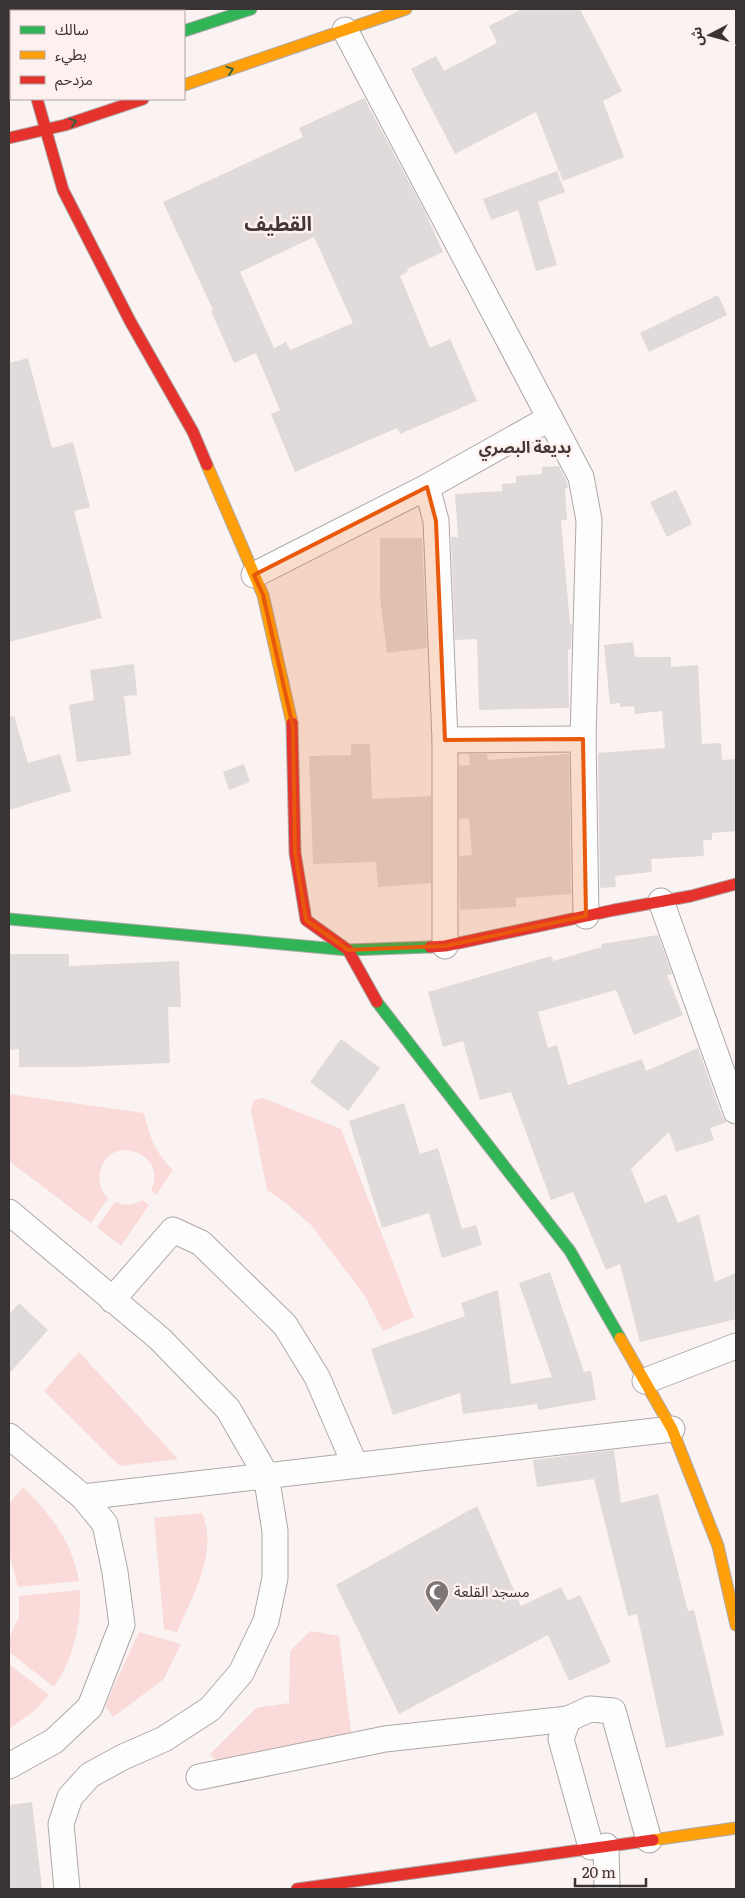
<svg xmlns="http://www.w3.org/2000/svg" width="745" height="1898" viewBox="0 0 745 1898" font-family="Literata,'Noto Sans Arabic',serif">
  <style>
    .green { fill: #fadbd9 }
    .building { fill: #e0dada; fill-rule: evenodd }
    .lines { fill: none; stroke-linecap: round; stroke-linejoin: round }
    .street-casing { stroke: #aea8a8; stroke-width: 27 }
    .fast-casing { stroke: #aea8a8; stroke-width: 13 }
    .slow-casing { stroke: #aea8a8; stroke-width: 13 }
    .jam-casing { stroke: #aea8a8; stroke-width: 13 }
    .street { stroke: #fefdfd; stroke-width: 25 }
    .fast { stroke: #30b455; stroke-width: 11 }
    .slow { stroke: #ff9f0a; stroke-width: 11 }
    .jam { stroke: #e5322d; stroke-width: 11 }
    .oneway { stroke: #36603f }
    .marked { fill: #e8590c; fill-opacity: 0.2; stroke: #e8590c; stroke-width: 4; stroke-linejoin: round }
    .labels { text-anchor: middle; stroke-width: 5; stroke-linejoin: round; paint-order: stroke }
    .poi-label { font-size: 15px; fill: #3a3333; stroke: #fef0ef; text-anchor: start }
    .neighbourhood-label { font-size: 16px; font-weight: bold; fill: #433635; stroke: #fef0ef }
    .district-label { font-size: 20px; font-weight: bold; fill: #433635; stroke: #fef0ef }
  </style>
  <rect width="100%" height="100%" fill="#faf3f2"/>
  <g class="green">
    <path d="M 9,1094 L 144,1113 C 150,1138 155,1152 173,1170 L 156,1195 L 151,1190 C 170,1153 107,1131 100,1173 C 98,1182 101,1191 108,1198 L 91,1223 L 9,1161 Z"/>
    <path d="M 263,1098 L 341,1129 L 414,1317 L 383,1331 L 365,1296 L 311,1225 L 287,1204 L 267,1190 L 251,1110 L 254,1100 Z"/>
    <path d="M 142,1200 L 149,1205 L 121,1246 L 97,1227 L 115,1202 C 124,1206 134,1206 142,1200 Z"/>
    <path d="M 79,1352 L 178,1459 L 120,1466 L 44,1391 Z"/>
    <path d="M 23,1487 C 52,1516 71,1540 79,1581 L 18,1587 L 9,1553 L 9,1504 Z"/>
    <path d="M 202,1513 C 219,1552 192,1597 177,1632 L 164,1629 L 154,1518 Z"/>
    <path d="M 80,1590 C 81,1626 74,1657 54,1687 L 9,1652 L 9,1638 L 19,1617 L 19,1596 Z"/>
    <path d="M 310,1631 L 339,1636 L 352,1739 L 223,1768 L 210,1754 L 256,1708 L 289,1703 L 290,1651 Z"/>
    <path d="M 139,1632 L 181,1644 L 164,1679 L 113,1717 L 105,1706 Z"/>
    <path d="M 9,1664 L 49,1695 L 34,1711 L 9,1729 Z"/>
  </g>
  <g class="building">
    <path d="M 522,9 L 580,9 L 622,91 L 603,101 L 624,157 L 563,181 L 536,112 L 455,154 L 411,69 L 436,56 L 444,71 L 497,43 L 489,26 Z"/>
    <path d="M 364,98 L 425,212 L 443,252 L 407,269 L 408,272 L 400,276 L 430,348 L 450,339 L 477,401 L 400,434 L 397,428 L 295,472 L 271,414 L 280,410 L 256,353 L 234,363 L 211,311 L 213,310 L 163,202 L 303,137 L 299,128 ZM 314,237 L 353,323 L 290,350 L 286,342 L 274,348 L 240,272 Z"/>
    <path d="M 557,171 L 565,192 L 538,202 L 557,265 L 536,271 L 518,210 L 491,220 L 483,199 Z"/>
    <path d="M 718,295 L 727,315 L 649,352 L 640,333 Z"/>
    <path d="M 28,358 L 52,448 L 73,442 L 90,507 L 74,511 L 102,618 L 9,642 L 9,363 Z"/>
    <path d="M 559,466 L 567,482 L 568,488 L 565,488 L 567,520 L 561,520 L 570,624 L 572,624 L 571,649 L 568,650 L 569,708 L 479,710 L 477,639 L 455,640 L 451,537 L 458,537 L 455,494 L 502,491 L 502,484 L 516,483 L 516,476 L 542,474 L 542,467 Z"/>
    <path d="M 676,490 L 692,524 L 667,537 L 650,502 Z"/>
    <path d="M 380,538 L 422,538 L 427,648 L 387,653 L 380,598 Z"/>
    <path d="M 633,642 L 635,657 L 671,657 L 671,667 L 698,665 L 702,744 L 721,743 L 722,760 L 736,759 L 736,831 L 712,833 L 712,840 L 703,840 L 704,856 L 651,859 L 652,872 L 615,876 L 616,887 L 600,888 L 598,753 L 665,748 L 662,711 L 635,714 L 634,706 L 620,707 L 620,703 L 610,704 L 604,645 Z"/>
    <path d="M 134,664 L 137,695 L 124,696 L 131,755 L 77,762 L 69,705 L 94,700 L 90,670 Z"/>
    <path d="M 14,716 L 28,763 L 60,754 L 71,791 L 9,810 L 9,717 Z"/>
    <path d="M 351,744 L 370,744 L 372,799 L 431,796 L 431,883 L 378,887 L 376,862 L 313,864 L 309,756 L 351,755 Z"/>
    <path d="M 469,754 L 487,754 L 488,760 L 569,754 L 571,894 L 516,898 L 516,907 L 460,910 L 459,856 L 472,855 L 469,818 L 459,819 L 459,766 L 470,765 Z"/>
    <path d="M 244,764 L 250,782 L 229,790 L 223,772 Z"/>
    <path d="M 658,935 L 672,974 L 667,975 L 683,1015 L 634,1035 L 616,990 L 538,1012 L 548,1048 L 557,1045 L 568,1085 L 642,1059 L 646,1071 L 698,1048 L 722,1116 L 727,1122 L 710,1128 L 714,1140 L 676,1152 L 669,1132 L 631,1169 L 645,1203 L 666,1194 L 678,1223 L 699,1214 L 715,1282 L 736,1273 L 736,1319 L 640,1342 L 620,1264 L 606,1270 L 573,1192 L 551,1200 L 511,1092 L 480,1100 L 463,1041 L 443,1047 L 428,992 L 551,956 L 553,961 L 602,947 L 601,944 Z"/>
    <path d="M 9,954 L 69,954 L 69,966 L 179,961 L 181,1007 L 168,1007 L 170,1063 L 78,1067 L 19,1067 L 19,1049 L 9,1050 Z"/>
    <path d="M 341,1039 L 380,1068 L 348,1111 L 310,1082 Z"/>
    <path d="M 404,1103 L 420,1154 L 438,1148 L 462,1229 L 476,1225 L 482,1245 L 442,1258 L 429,1213 L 382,1228 L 349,1121 Z"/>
    <path d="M 550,1272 L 584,1372 L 591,1371 L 596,1400 L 538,1410 L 537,1404 L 463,1414 L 460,1393 L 393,1415 L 371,1349 L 465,1316 L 461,1303 L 498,1290 L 511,1384 L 552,1377 L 519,1283 Z"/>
    <path d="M 19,1303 L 48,1330 L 9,1374 L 9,1315 Z"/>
    <path d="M 614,1450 L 621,1503 L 658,1494 L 688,1611 L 694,1610 L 724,1735 L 666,1748 L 637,1614 L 628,1616 L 594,1479 L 537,1487 L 533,1460 Z"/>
    <path d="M 477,1506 L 521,1606 L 561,1587 L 568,1601 L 580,1595 L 611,1662 L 569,1681 L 548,1635 L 399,1714 L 336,1585 Z"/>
    <path d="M 32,1802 L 42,1889 L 9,1889 L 9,1805 Z"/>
  </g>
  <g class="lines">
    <g class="street-casing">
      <g id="street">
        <path d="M 345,30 L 581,477 L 589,520 L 583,739 L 586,916"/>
        <path d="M 427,487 L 436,521 L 445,740 L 445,946"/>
        <path d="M 254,575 L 427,487 L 550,418"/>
        <path d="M 445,740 L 583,739"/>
        <path d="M 661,901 L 736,1111"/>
        <path d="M 9,1212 L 160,1339 L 228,1409 L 266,1475 L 275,1531 L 275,1578 L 266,1621 L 241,1673 L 210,1709 L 164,1739 L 123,1757 L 90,1775 L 70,1797 L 61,1824 L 67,1889"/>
        <path d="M 112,1300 L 173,1230 L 201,1243 L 285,1325 L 317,1377 L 355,1465"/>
        <path d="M 645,1381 L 736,1346"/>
        <path d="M 9,1436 L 83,1497 L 105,1524 L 115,1572 L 122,1625 L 90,1707 L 54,1741 L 9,1766"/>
        <path d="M 83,1497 L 672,1429"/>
        <path d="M 199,1777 L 385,1739 L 568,1719"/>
        <path d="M 606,1846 L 607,1889"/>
        <path d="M 591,1847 L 561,1739 L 568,1719 L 590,1709 L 613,1711 L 649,1840"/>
      </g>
    </g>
    <g class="fast-casing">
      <g id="fast">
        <path d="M 184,31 L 251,9"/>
        <path d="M 9,919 L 348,950 L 430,947"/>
        <path d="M 377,1002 L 570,1251 L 620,1338"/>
      </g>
    </g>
    <g class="slow-casing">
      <g id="slow">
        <path d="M 184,85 L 406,9"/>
        <path d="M 207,465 L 263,595 L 292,723"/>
        <path d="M 620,1338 L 672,1429 L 718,1546 L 736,1625"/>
        <path d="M 653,1840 L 736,1828"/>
      </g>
    </g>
    <g class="jam-casing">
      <g id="jam">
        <path d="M 9,91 L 11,90"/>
        <path d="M 37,99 L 63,190 L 130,321 L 193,432 L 207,465"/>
        <path d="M 9,138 L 65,125 L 143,99"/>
        <path d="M 292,723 L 295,853 L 306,920 L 348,950 L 377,1002"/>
        <path d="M 430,947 L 445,946 L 614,910 L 691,896 L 736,884"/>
        <path d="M 297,1889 L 653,1840"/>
      </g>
    </g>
    <use href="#street" class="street"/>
    <use href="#fast" class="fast"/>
    <use href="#slow" class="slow"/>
    <use href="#jam" class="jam"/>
  </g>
  <defs><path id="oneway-chevron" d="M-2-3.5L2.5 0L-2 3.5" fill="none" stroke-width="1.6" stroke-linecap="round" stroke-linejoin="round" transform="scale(1.25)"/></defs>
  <g class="oneway">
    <use href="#oneway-chevron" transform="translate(230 70) rotate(-19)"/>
    <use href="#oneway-chevron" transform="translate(73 122) rotate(-18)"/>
  </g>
  <path class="marked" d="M 427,487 L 436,521 L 445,740 L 583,739 L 586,916 L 445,946 L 348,950 L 306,920 L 295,853 L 293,727 L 263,595 L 254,575 Z"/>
  <defs>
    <g id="mosque-pin" transform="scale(1.25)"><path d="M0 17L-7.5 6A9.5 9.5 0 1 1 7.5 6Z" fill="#7d7676" stroke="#fef0ef"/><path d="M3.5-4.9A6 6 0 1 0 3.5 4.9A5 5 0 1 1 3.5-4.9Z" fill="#fff"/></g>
  </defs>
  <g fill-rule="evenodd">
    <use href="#mosque-pin" x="437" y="1592"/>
  </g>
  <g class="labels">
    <g class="poi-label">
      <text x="454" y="1597">مسجد القلعة</text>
    </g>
    <g class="neighbourhood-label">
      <text x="525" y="453">بديعة البصري</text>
    </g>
    <g class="district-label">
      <text x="278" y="231">القطيف</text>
    </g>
  </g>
  <rect width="745" height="1898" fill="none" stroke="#3a3333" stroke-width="20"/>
  <rect x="10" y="10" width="175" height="90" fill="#fef0ef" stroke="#b0a4a4"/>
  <rect x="20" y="26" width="25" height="8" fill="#30b455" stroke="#b0a4a4"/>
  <text x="55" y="35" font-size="15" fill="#3a3333">سالك</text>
  <rect x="20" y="51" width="25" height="8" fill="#ff9f0a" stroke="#b0a4a4"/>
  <text x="55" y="60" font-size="15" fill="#3a3333">بطيء</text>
  <rect x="20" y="76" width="25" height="8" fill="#e5322d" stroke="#b0a4a4"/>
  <text x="55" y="85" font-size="15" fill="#3a3333">مزدحم</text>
  <g transform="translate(710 35) rotate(264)" stroke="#fef0ef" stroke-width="4" paint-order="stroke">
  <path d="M0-4L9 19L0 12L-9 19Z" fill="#3a3333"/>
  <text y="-8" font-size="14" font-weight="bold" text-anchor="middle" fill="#3a3333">ش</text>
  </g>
  <path d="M575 1878v8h71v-8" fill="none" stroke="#3a3333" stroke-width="2.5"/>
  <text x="582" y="1878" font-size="15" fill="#3a3333" stroke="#fef0ef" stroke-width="4" paint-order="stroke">20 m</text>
</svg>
